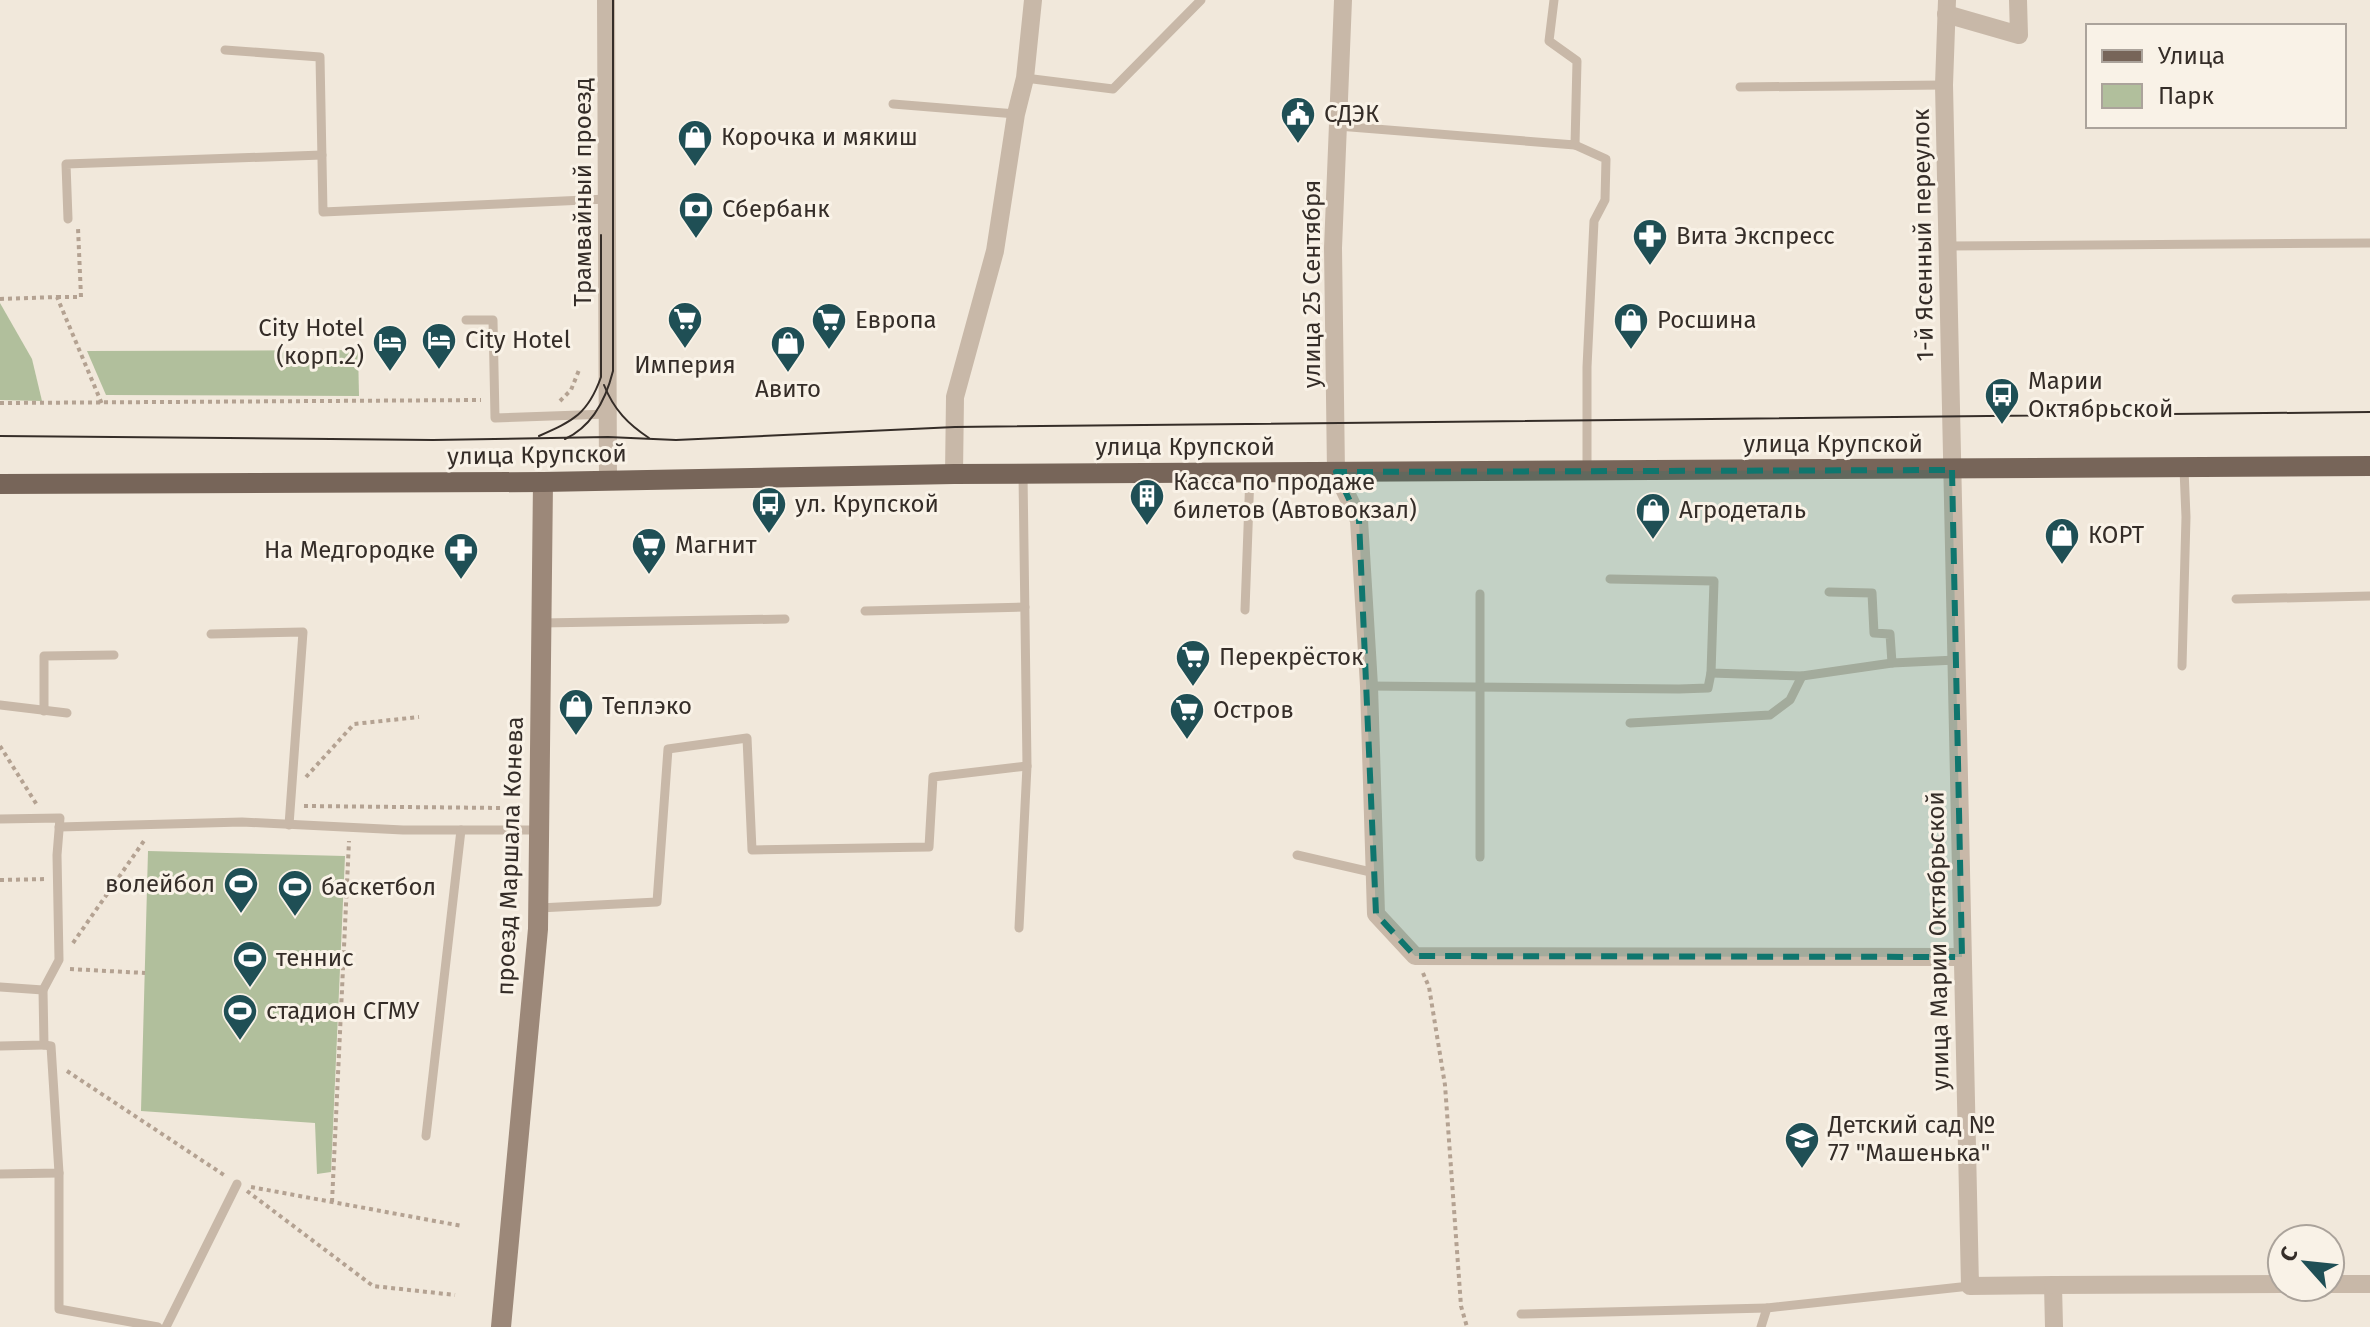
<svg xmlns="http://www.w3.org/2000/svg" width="2370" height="1327" viewBox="0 0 2370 1327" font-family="'Fira Sans',sans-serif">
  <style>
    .green { fill: #b1bf9c }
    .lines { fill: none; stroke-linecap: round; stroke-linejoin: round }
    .path { stroke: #b4a292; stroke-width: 4; stroke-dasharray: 4 4; stroke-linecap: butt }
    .lane { stroke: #c8b8a8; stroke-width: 9 }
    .street { stroke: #c8b8a8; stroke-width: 18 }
    .secondary { stroke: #9c8879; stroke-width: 20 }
    .primary { stroke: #776559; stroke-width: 20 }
    .tram { stroke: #352d28; stroke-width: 2 }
    .marked { fill: #0f766e; fill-opacity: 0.2; stroke: #0f766e; stroke-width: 6; stroke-dasharray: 16 10; stroke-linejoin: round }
    .labels { text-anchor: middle; stroke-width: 6; stroke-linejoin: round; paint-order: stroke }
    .poi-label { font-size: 24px; fill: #352d28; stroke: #f9f2e7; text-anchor: start }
    .street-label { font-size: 24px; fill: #352d28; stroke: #f9f2e7 }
  </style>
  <rect width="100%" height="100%" fill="#f1e8db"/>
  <g class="green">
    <path d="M 0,303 L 32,359 L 42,401 L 0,400 Z"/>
    <path d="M 358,350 L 359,396 L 106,395 L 87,351 Z"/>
    <path d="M 148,851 L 345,856 L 331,1172 L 317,1174 L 315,1123 L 141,1111 Z"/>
  </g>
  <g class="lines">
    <g class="path">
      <path d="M 57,297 L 81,297 L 78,228"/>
      <path d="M 0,299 L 57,297 L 102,404"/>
      <path d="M 560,401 L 571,390 L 579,370"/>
      <path d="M 0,403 L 481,400"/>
      <path d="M 0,746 L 37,805"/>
      <path d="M 306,777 L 354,724 L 419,717"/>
      <path d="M 304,806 L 502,808"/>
      <path d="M 0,880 L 46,879"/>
      <path d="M 73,943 L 146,838"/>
      <path d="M 70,969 L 145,973"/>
      <path d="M 1423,973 L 1429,987 L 1445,1085 L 1461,1306 L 1467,1327"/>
      <path d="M 67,1071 L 227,1177"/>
      <path d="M 251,1187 L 462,1226"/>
      <path d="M 247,1191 L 373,1286 L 455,1295"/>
      <path d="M 332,1202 L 349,841"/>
    </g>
    <g class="lane">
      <path d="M 225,50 L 320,57 L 323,212 L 607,199"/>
      <path d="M 1025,78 L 1113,89 L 1201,0"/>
      <path d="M 1740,87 L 1944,85"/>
      <path d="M 893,104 L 1016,114"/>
      <path d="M 1338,126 L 1575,145 L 1577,61 L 1549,41 L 1554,0"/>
      <path d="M 1575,145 L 1606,159 L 1605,200 L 1594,221 L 1587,367 L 1587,470"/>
      <path d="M 68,219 L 66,164 L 322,155"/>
      <path d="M 1947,246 L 2370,243"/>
      <path d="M 466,320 L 493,320 L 495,418 L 608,414"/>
      <path d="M 1610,579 L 1714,581 L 1711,673 L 1802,676 L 1892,663"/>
      <path d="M 1829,592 L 1872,593 L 1874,633 L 1890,634 L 1892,663 L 1956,660"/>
      <path d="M 1480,594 L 1480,857"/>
      <path d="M 2236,599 L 2370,596"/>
      <path d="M 1245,610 L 1250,474"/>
      <path d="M 865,611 L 1025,607"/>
      <path d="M 541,623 L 785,619"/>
      <path d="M 211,634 L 303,632 L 289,825"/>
      <path d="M 2182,666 L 2186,517 L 2184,469"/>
      <path d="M 1369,686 L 1679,689 L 1708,688 L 1711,673"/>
      <path d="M 0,705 L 67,713"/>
      <path d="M 44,711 L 44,656 L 114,655"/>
      <path d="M 1630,723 L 1770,715 L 1790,700 L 1802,676"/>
      <path d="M 0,819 L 60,818 L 57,855 L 59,960 L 43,990"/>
      <path d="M 59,827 L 242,822 L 403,830 L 539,830"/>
      <path d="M 1297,855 L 1375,873"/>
      <path d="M 539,908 L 657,902 L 668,749 L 747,738 L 752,850 L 929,847 L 933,777 L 1027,766 L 1023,474"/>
      <path d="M 1019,928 L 1027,766"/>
      <path d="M 0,987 L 43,990 L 44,1045 L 0,1046"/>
      <path d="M 426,1136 L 461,830"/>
      <path d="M 59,1173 L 59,1309 L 158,1327"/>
      <path d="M 0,1174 L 59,1173 L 51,1046 L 44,1045"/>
      <path d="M 1521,1314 L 1767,1308"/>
      <path d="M 166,1327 L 237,1184"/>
      <path d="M 1761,1327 L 1767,1308 L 1970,1286"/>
    </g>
    <g class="street">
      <path d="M 606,0 L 608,480"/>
      <path d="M 1343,0 L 1333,248 L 1336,472 L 1359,520 L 1369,686 L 1376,914 L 1415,956 L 1962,957"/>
      <path d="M 1947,0 L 1944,85 L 1970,1286 L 2053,1285 L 2054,1327"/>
      <path d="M 1946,14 L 2019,35 L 2018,0"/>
      <path d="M 954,474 L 955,397 L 995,251 L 1016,114 L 1025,78 L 1033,0"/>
      <path d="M 2330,1284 L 2370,1284"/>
      <path d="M 2053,1285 L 2282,1284"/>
    </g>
    <path class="secondary" d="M 501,1327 L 538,929 L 543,482"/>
    <path class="primary" d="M 0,484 L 543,482 L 954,474 L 2370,466"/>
    <g class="tram">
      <path d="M 604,385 C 614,410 628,424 649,438"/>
      <path d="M 0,436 L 433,440 L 608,437 L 676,440 L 955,427 L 2370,412"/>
      <path d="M 539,436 C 573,421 588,414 601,377 L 601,235"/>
      <path d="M 565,439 C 593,426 606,399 613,371 L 613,0"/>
    </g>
  </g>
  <path class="marked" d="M 1952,470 L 1962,957 L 1415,956 L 1376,914 L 1359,520 L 1336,472 Z"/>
  <defs>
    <g id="civic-pin" transform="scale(1.8)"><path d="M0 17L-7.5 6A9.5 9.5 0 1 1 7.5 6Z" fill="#1f4f55" stroke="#f9f2e7"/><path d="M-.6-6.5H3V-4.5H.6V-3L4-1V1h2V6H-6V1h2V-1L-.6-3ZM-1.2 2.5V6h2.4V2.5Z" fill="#fff"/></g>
    <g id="shop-pin" transform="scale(1.8)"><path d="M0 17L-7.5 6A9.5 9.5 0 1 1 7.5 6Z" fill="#1f4f55" stroke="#f9f2e7"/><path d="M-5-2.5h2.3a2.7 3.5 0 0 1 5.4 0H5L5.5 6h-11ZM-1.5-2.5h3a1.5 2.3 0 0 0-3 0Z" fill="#fff"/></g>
    <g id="bank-pin" transform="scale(1.8)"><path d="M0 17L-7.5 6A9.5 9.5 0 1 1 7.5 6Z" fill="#1f4f55" stroke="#f9f2e7"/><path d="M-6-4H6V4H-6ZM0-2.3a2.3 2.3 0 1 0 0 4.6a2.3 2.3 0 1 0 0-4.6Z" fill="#fff"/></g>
    <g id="pharmacy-pin" transform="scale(1.8)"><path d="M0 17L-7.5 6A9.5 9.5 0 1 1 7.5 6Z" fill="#1f4f55" stroke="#f9f2e7"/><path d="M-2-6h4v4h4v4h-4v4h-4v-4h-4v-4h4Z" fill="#fff"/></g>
    <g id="supermarket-pin" transform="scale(1.8)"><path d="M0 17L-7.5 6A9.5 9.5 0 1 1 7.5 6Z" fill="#1f4f55" stroke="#f9f2e7"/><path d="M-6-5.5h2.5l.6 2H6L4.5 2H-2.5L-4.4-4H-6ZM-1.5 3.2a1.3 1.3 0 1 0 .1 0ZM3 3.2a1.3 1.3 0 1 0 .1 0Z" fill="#fff"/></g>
    <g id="hotel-pin" transform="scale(1.8)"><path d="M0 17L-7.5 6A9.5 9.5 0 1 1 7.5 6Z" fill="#1f4f55" stroke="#f9f2e7"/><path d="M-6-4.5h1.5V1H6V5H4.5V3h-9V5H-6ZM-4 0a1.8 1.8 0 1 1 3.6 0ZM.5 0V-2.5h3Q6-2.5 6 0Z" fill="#fff"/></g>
    <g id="bus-pin" transform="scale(1.8)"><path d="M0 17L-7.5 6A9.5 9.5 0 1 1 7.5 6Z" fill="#1f4f55" stroke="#f9f2e7"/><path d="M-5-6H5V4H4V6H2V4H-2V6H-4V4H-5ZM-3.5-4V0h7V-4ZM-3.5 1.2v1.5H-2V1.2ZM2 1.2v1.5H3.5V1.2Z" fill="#fff"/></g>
    <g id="building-pin" transform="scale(1.8)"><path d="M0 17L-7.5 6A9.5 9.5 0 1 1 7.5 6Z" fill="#1f4f55" stroke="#f9f2e7"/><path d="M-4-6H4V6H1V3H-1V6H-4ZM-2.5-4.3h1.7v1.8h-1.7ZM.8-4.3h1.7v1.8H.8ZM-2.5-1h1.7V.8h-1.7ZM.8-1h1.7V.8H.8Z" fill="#fff"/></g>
    <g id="stadium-pin" transform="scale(1.8)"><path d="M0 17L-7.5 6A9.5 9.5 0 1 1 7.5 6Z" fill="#1f4f55" stroke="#f9f2e7"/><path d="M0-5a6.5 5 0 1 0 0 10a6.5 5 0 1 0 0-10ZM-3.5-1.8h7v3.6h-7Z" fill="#fff"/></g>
    <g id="school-pin" transform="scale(1.8)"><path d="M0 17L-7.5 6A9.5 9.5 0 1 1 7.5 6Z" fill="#1f4f55" stroke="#f9f2e7"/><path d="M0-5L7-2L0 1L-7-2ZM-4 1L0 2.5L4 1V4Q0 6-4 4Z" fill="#fff"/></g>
  </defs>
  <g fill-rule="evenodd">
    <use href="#civic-pin" x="1298" y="114"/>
    <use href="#shop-pin" x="695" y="137"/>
    <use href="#bank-pin" x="696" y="209"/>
    <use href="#pharmacy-pin" x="1650" y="236"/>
    <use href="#supermarket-pin" x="685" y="319"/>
    <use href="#supermarket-pin" x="829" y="320"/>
    <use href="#shop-pin" x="1631" y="320"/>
    <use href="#hotel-pin" x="439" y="340"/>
    <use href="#hotel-pin" x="390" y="342"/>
    <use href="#shop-pin" x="788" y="343"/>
    <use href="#bus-pin" x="2002" y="395"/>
    <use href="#building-pin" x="1147" y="496"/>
    <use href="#bus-pin" x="769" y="504"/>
    <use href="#shop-pin" x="1653" y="510"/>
    <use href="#shop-pin" x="2062" y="535"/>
    <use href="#supermarket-pin" x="649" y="545"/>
    <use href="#pharmacy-pin" x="461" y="550"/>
    <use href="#supermarket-pin" x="1193" y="657"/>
    <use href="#shop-pin" x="576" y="706"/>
    <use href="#supermarket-pin" x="1187" y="710"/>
    <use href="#stadium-pin" x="241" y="884"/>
    <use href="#stadium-pin" x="295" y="887"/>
    <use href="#stadium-pin" x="250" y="958"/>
    <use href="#stadium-pin" x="240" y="1011"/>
    <use href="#school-pin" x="1802" y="1139"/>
  </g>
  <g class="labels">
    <g class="poi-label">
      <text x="1324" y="122">СДЭК</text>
      <text x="721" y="145">Корочка и мякиш</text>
      <text x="722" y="217">Сбербанк</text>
      <text x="1676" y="244">Вита Экспресс</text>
      <text x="855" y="328">Европа</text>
      <text x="1657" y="328">Росшина</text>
      <text x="364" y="336" text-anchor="end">City Hotel<tspan x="364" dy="28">(корп.2)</tspan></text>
      <text x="465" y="348">City Hotel</text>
      <text x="685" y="373" text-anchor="middle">Империя</text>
      <text x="2028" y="389">Марии<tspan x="2028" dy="28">Октябрьской</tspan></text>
      <text x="788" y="397" text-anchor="middle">Авито</text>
      <text x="1173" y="490">Касса по продаже<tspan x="1173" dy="28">билетов (Автовокзал)</tspan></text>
      <text x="795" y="512">ул. Крупской</text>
      <text x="1679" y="518">Агродеталь</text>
      <text x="2088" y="543">КОРТ</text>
      <text x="675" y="553">Магнит</text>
      <text x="435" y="558" text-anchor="end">На Медгородке</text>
      <text x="1219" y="665">Перекрёсток</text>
      <text x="602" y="714">Теплэко</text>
      <text x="1213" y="718">Остров</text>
      <text x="215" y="892" text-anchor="end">волейбол</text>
      <text x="321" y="895">баскетбол</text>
      <text x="276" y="966">теннис</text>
      <text x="266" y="1019">стадион СГМУ</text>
      <text x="1828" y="1133">Детский сад №<tspan x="1828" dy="28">77 "Машенька"</tspan></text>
    </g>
    <g class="street-label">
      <text transform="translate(583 192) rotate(-90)" y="8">Трамвайный проезд</text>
      <text transform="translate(1923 235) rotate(-91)" y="8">1-й Ясенный переулок</text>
      <text transform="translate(1312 284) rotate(-90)" y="8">улица 25 Сентября</text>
      <text x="1833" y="452">улица Крупской</text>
      <text x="1185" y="455">улица Крупской</text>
      <text transform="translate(537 455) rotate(-1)" y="8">улица Крупской</text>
      <text transform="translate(510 856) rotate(-88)" y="8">проезд Маршала Конева</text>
      <text transform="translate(1938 941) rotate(-91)" y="8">улица Марии Октябрьской</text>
    </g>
  </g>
  <rect x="2086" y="24" width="260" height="104" fill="#f9f2e7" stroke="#aba39b" stroke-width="2"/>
  <rect x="2102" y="50" width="40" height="12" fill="#776559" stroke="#aba39b" stroke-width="2"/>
  <text x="2158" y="64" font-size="24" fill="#352d28">Улица</text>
  <rect x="2102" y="84" width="40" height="24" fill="#b1bf9c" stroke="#aba39b" stroke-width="2"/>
  <text x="2158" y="104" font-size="24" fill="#352d28">Парк</text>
  <g transform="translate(2306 1263) rotate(297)"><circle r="38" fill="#f9f2e7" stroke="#aba39b" stroke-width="2"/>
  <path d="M0-6L14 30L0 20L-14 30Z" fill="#1f4f55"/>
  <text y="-12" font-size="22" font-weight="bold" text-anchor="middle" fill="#352d28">С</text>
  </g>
</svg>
